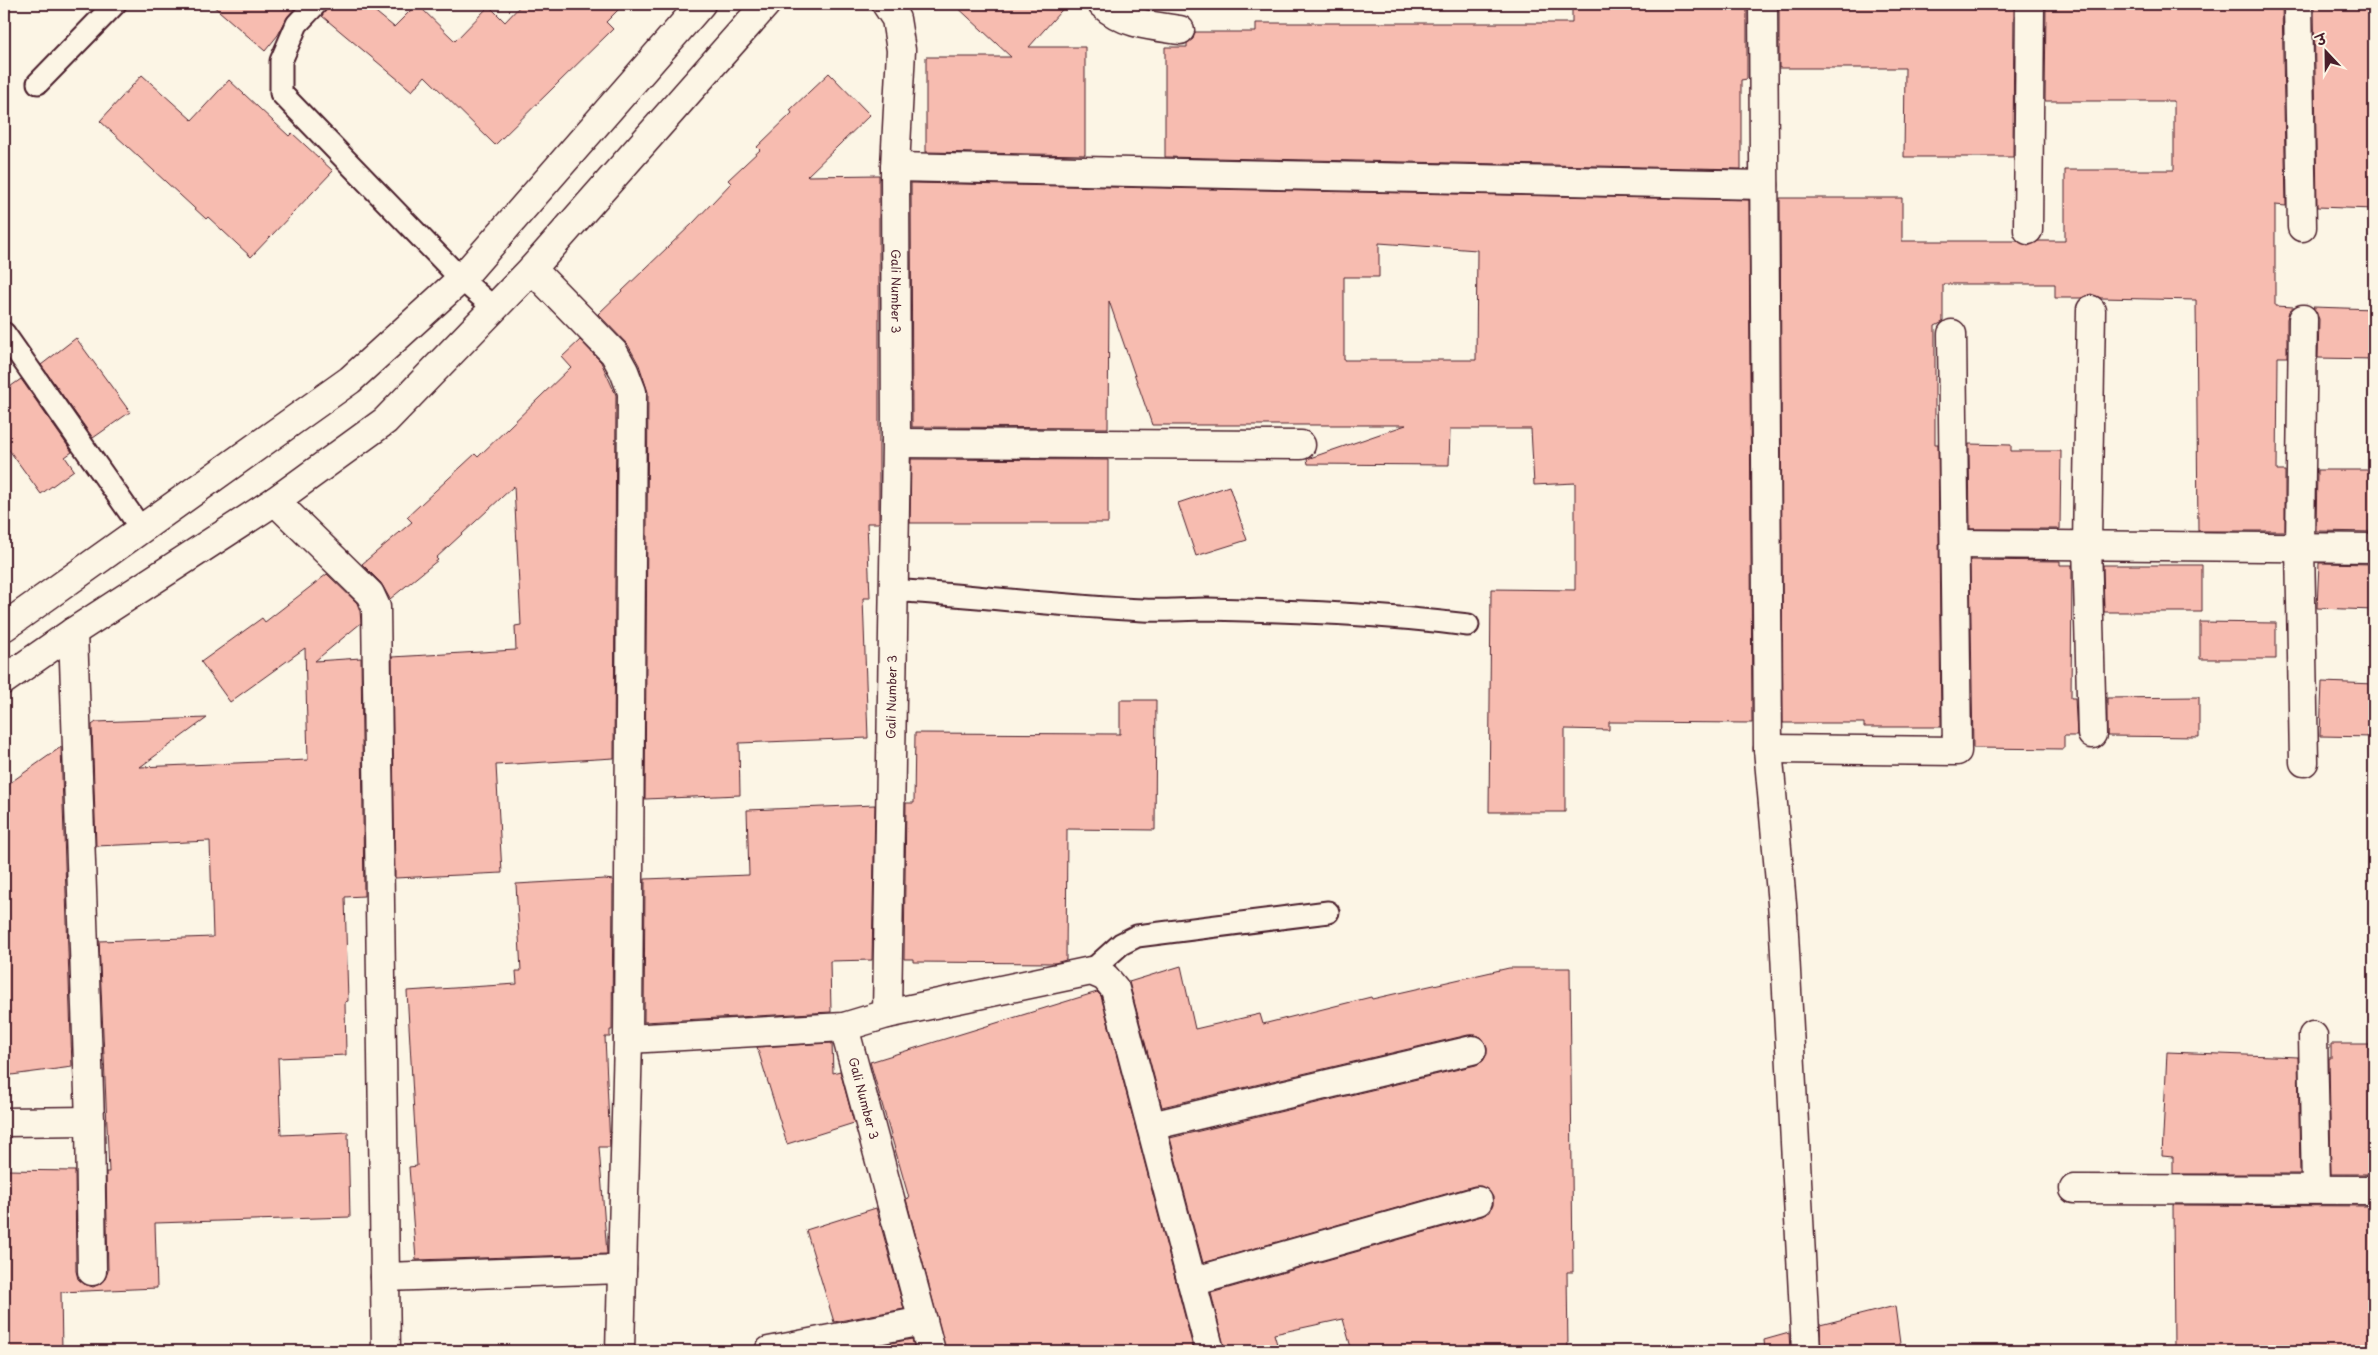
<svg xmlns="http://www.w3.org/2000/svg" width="2378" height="1355" viewBox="0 0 2378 1355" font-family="'Playpen Sans','Playpen Sans Deva',sans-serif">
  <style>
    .building { fill: #f7bcb0; stroke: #4a1f2b; fill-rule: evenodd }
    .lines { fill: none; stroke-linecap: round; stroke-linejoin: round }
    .lane-casing { stroke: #4a1f2b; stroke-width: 25 }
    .street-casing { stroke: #4a1f2b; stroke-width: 31 }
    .secondary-casing { stroke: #4a1f2b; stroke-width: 31 }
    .lane { stroke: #fcf5e5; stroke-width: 21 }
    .street { stroke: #fcf5e5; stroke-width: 28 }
    .secondary { stroke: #fcf5e5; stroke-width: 28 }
    .labels { text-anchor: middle; stroke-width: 4; stroke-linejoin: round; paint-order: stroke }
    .street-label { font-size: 12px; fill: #4a1f2b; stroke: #fcf5e5 }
  </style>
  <rect width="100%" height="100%" fill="#fcf5e5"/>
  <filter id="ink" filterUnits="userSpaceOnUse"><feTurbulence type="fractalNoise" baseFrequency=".02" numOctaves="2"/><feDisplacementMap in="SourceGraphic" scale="10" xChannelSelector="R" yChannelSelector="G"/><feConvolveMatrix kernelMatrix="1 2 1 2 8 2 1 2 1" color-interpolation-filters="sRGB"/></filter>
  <g filter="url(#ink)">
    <g class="building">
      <path d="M 211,4 L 299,4 L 288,16 L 278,35 L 265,51 Z"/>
      <path d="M 328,4 L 366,4 L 394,27 L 417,4 L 455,41 L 489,6 L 505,22 L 522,4 L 624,4 L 606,22 L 613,29 L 495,145 L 425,76 L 412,91 L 322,16 Z"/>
      <path d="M 954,4 L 1067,4 L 1029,47 L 1085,47 L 1085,155 L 926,152 L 926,57 L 1011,57 Z"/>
      <path d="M 1572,4 L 1747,4 L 1747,79 L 1741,80 L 1741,169 L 1165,157 L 1165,47 L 1187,47 L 1187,43 L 1193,39 L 1195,32 L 1256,32 L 1256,23 L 1572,23 Z"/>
      <path d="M 1779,4 L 2014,4 L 2013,157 L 1904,157 L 1905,68 L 1779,68 Z"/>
      <path d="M 2046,4 L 2282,4 L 2286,206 L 2275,205 L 2275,306 L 2294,307 L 2289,311 L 2287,319 L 2287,357 L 2278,357 L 2277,471 L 2285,471 L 2285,531 L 2198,531 L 2196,300 L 2101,298 L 2091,294 L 2081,298 L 2055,298 L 2055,284 L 1943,284 L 1943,322 L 1935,326 L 1935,444 L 1938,444 L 1941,727 L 1864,727 L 1864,723 L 1783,723 L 1780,198 L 1902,198 L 1902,241 L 2018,241 L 2028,246 L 2038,241 L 2065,241 L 2065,170 L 2174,170 L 2174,101 L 2045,101 Z"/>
      <path d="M 2314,4 L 2374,5 L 2374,209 L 2317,207 Z"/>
      <path d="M 829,73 L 870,115 L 807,176 L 879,175 L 879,523 L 867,523 L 870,598 L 863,598 L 868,738 L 739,743 L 740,795 L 645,799 L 648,392 L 639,365 L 628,345 L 598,314 L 693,223 L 731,183 L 728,180 L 760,150 L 757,147 L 792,113 L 790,110 Z"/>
      <path d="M 142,75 L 192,120 L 229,80 L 289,136 L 292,133 L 333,171 L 251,257 L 208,217 L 206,219 L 100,121 Z"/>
      <path d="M 911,183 L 1749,200 L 1752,723 L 1609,722 L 1609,730 L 1565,729 L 1565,812 L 1489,812 L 1491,589 L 1575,590 L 1575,483 L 1534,485 L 1531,429 L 1450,429 L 1449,465 L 1308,464 L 1307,459 L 1406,425 L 1152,425 L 1109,301 L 1108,428 L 912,427 ZM 1379,243 L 1477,250 L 1476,360 L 1344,360 L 1344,277 L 1379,277 Z"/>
      <path d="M 2313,307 L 2374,309 L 2374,359 L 2318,358 L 2319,319 Z"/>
      <path d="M 76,338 L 130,412 L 93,438 L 41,365 Z"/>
      <path d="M 580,340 L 601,362 L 616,395 L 614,758 L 496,765 L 502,873 L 395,878 L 392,657 L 516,650 L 515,626 L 521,625 L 514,486 L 436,558 L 438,560 L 390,599 L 381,583 L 362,564 L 412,522 L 407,517 L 475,454 L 478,457 L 571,367 L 562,357 Z"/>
      <path d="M 21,379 L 72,452 L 65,457 L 74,470 L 41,494 L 4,443 L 4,391 Z"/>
      <path d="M 1969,444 L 2011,445 L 2011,451 L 2061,451 L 2060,529 L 1970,529 Z"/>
      <path d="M 911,459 L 1108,460 L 1108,523 L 910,523 Z"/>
      <path d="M 2317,470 L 2374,470 L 2374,532 L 2316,531 Z"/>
      <path d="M 1229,486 L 1247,540 L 1196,556 L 1178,503 Z"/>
      <path d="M 1970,560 L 2060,561 L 2060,565 L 2072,565 L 2071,698 L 2075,698 L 2077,736 L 2064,736 L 2064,749 L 1973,748 Z"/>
      <path d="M 2319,563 L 2374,564 L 2374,610 L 2317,608 Z"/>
      <path d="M 2103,565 L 2202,565 L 2202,612 L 2104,612 Z"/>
      <path d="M 327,574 L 357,603 L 360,611 L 361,623 L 315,661 L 361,658 L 364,896 L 345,897 L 348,1001 L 345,1002 L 346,1055 L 278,1058 L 281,1135 L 348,1132 L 350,1217 L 155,1223 L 157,1288 L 61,1292 L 62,1351 L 4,1351 L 4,1170 L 75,1171 L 76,1271 L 78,1279 L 84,1284 L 93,1287 L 100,1284 L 105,1279 L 108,1271 L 106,1172 L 109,1172 L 99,941 L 213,937 L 210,841 L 96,846 L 92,725 L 96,722 L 207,718 L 140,767 L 308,760 L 305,648 L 230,702 L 201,662 L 262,618 L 265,622 Z"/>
      <path d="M 2200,622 L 2276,623 L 2276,659 L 2200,659 Z"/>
      <path d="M 2322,682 L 2374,684 L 2374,737 L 2320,736 Z"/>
      <path d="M 2199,697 L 2199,737 L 2107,736 L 2107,698 Z"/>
      <path d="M 1120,700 L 1156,700 L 1155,830 L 1067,829 L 1066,960 L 1055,963 L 913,962 L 913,959 L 904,959 L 906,803 L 914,803 L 915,733 L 1120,734 Z"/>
      <path d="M 61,747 L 72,1067 L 4,1076 L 4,787 Z"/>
      <path d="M 875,805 L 872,960 L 830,961 L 831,1012 L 644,1022 L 645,879 L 749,875 L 747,810 Z"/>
      <path d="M 605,879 L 613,880 L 612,1030 L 610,1030 L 610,1037 L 605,1037 L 610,1147 L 599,1147 L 607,1254 L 416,1260 L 409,1167 L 417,1166 L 407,991 L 517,984 L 516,971 L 521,971 L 516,884 Z"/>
      <path d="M 1181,966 L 1195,1029 L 1260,1014 L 1263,1024 L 1371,997 L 1372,999 L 1509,968 L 1570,968 L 1573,1272 L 1567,1272 L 1568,1351 L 1352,1351 L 1343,1319 L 1274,1334 L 1279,1351 L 1225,1351 L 1211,1293 L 1482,1216 L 1490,1212 L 1493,1205 L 1493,1197 L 1488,1190 L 1481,1186 L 1474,1186 L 1203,1263 L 1170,1138 L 1476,1065 L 1483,1061 L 1487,1054 L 1487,1047 L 1483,1039 L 1476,1035 L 1468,1035 L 1162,1107 L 1129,982 Z"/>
      <path d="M 1097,992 L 1101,996 L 1194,1351 L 946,1351 L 906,1199 L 909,1198 L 870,1062 Z"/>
      <path d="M 832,1043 L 833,1073 L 840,1071 L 854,1123 L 787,1144 L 757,1047 Z"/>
      <path d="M 2331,1044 L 2374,1044 L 2374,1174 L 2331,1174 L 2329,1058 L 2331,1058 Z"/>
      <path d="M 2167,1052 L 2298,1057 L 2300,1174 L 2173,1174 L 2173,1157 L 2162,1156 Z"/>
      <path d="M 2173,1205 L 2374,1206 L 2374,1351 L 2174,1351 Z"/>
      <path d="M 876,1208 L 904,1309 L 834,1322 L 806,1230 Z"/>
      <path d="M 1895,1306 L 1901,1351 L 1821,1351 L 1820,1325 Z"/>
      <path d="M 1789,1333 L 1790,1351 L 1765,1351 L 1764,1340 Z"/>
      <path d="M 912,1339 L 915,1351 L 849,1351 Z"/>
    </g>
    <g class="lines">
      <g class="lane-casing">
        <g id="lane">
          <path d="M 316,4 L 297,24 L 281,61 L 281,93 L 461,279 L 495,309"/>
          <path d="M 38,83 L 115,4"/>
          <path d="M 4,333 L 142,530"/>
          <path d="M 893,590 C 977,596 1060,606 1143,610 C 1164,611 1186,609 1207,609 C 1295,611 1382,614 1468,625"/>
          <path d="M 1091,971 L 1121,944 L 1137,936 L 1328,912"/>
        </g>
      </g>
      <g class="street-casing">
        <g id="street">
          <path id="s1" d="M 886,4 L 896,19 L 901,50 L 895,167 L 896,443 L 887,1014"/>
          <path d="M 1102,4 C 1123,24 1152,26 1180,30"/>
          <path d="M 1763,4 L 1768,749 L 1783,915 L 1806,1351"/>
          <path d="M 2298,4 L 2302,227"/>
          <path d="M 895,167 L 1764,185"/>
          <path d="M 2028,230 L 2030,4"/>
          <path d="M 532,269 L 614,353 L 624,371 L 632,392 L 628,1039 L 620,1351"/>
          <path d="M 2091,310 L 2087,544 L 2092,734"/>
          <path d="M 2303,319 L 2300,546 L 2304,762"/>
          <path d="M 896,443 L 1301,445"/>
          <path d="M 275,501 L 370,594 L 376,607 L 386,1351"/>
          <path d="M 1956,544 L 2374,548"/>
          <path d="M 73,632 L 90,1121 L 92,1271"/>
          <path d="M 1768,749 L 1957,751 L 1952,334"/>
          <path id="s2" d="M 844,1027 L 931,1351"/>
          <path d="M 2313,1036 L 2316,1189"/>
          <path d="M 628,1039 L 844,1027 L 887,1014 L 1091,971 L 1105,977 L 1115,989 L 1210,1351"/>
          <path d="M 4,1122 L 90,1121"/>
          <path d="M 1151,1126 L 1472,1050"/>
          <path d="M 2074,1189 L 2374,1190"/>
          <path d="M 385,1277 L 622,1269"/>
          <path d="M 1192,1282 L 1478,1201"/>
          <path d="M 769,1351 L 923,1321"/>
        </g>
      </g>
      <g class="secondary-casing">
        <g id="secondary">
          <path d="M 4,627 L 350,380 L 461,279 L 701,4"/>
          <path d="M 4,680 L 73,632 L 275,501 L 385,421 L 532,269 L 766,4"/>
        </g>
      </g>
      <use href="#lane" class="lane"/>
      <use href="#street" class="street"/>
      <use href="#secondary" class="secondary"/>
    </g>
  </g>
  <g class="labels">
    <g class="street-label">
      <text dy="4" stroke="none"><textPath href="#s1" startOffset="291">Gali Number 3</textPath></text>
      <text transform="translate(892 697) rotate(-89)" y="4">Gali Number 3</text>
      <text dy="4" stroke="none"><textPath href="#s2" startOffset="74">Gali Number 3</textPath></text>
    </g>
  </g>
  <rect width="2378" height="1355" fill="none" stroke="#fcf5e5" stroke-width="20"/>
  <rect x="10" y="10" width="2358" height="1335" fill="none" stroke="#4a1f2b" stroke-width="2" filter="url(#ink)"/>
  <g transform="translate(2326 52) rotate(338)" stroke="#fcf5e5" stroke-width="4" paint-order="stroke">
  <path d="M0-4L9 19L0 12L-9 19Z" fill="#4a1f2b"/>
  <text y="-8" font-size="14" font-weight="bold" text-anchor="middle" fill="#4a1f2b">उ</text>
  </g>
</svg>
